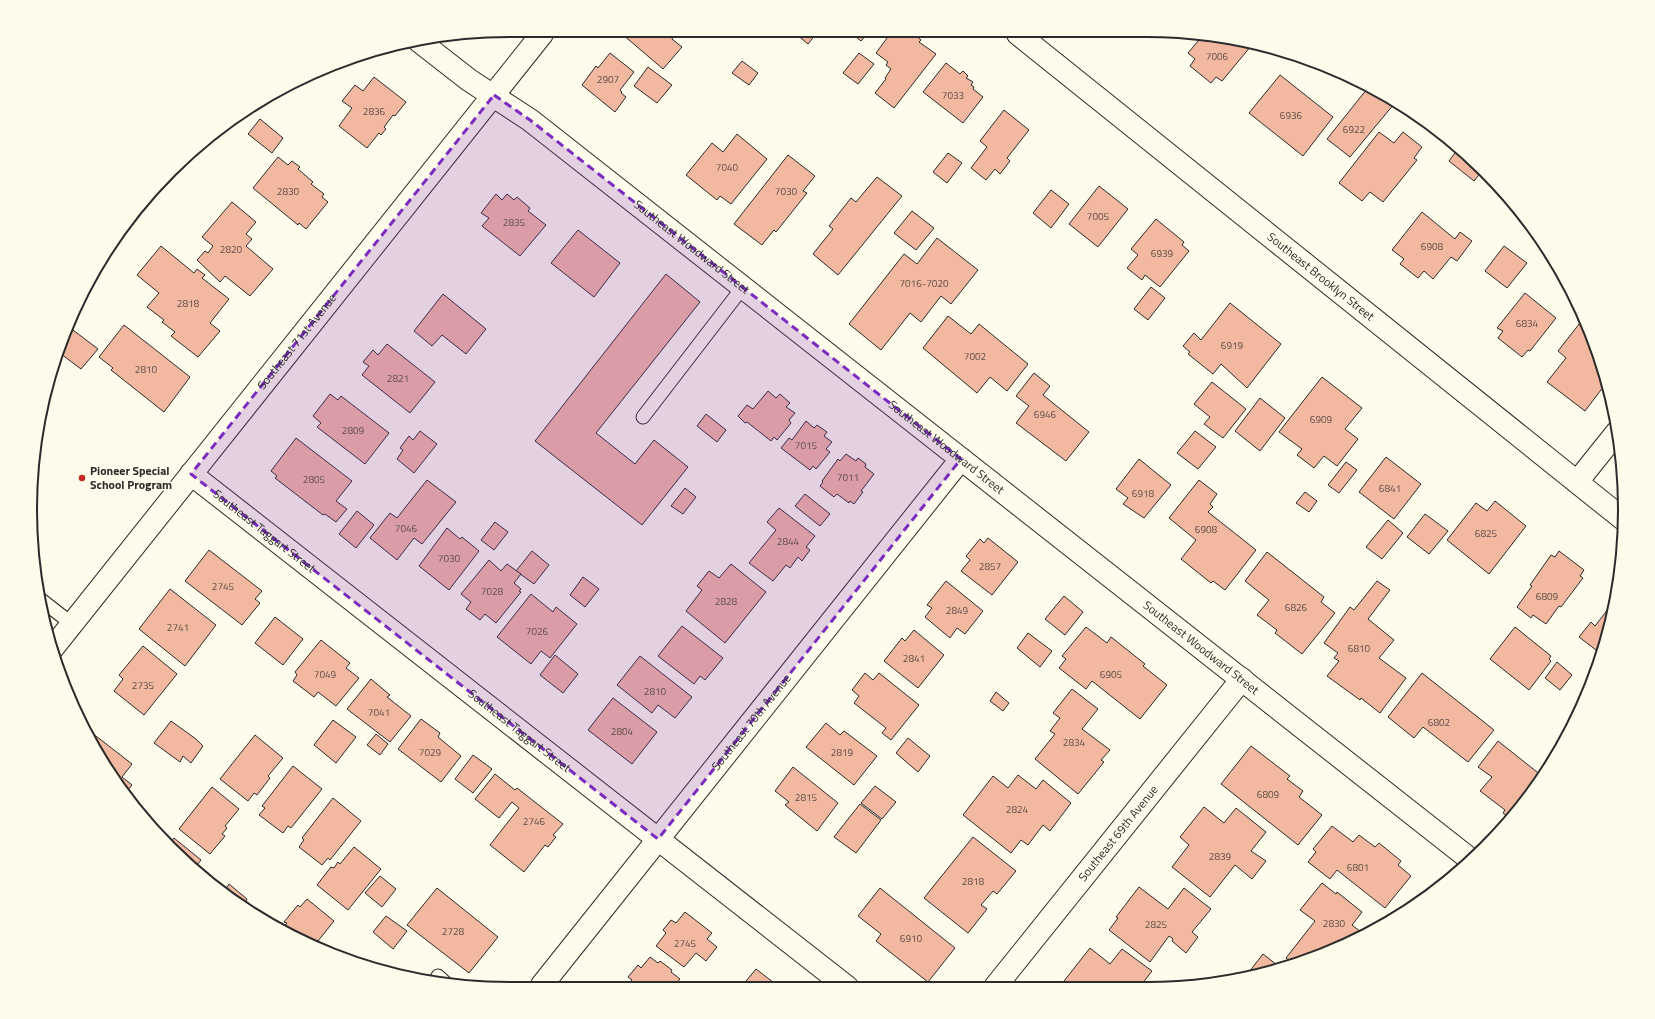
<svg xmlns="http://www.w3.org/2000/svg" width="1655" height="1019" viewBox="0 0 1655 1019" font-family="'Titillium Web',sans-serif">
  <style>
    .building { fill: #f2b8a0; stroke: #2b2b2b }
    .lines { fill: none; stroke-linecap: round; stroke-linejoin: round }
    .lane-casing { stroke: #2b2b2b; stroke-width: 15 }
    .street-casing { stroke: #2b2b2b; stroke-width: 24 }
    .secondary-casing { stroke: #2b2b2b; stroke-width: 24 }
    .lane { stroke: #fdfbea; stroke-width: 13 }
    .street { stroke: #fdfbea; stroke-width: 22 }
    .secondary { stroke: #fdfbea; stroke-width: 22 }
    .marked { fill: #7b2cbf; fill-opacity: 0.2; stroke: #7b2cbf; stroke-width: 3; stroke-dasharray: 8 5; stroke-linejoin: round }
    .poi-dot { fill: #c62828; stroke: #fdfbea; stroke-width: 1.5 }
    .labels { text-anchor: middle; stroke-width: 3; stroke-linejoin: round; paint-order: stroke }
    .number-label { font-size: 10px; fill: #5d4e48 }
    .street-label { font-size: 12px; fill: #2b2b2b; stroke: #fdfbea }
    .poi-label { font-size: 12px; font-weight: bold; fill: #2b2b2b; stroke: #fdfbea; text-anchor: start }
    .rim { fill: none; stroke: #2b2b2b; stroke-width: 2 }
  </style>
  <rect width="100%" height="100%" fill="#fdfbea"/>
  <g class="building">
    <path d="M 622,34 L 670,34 L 673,37 L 672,39 L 682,47 L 663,69 Z"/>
    <path d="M 796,34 L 816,34 L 808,44 Z"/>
    <path d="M 852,34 L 867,34 L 861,41 Z"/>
    <path d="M 890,34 L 908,34 L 913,38 L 915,35 L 921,40 L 919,42 L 936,54 L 894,108 L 875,93 L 886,79 L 885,78 L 891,69 L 886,65 L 888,62 L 876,53 Z"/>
    <path d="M 1204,34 L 1251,46 L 1222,81 L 1216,77 L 1211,83 L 1190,66 L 1195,59 L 1188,53 Z"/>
    <path d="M 610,53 L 634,72 L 620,90 L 622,92 L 621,93 L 626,97 L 615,112 L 582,85 L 596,66 L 598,68 Z"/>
    <path d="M 859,53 L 874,64 L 858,84 L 843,73 Z"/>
    <path d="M 742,61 L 758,73 L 749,85 L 732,73 Z"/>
    <path d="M 946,63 L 960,74 L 963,71 L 968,76 L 966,78 L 973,82 L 971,85 L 974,87 L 973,89 L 983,97 L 963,123 L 923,92 Z"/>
    <path d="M 648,67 L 672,85 L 657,103 L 634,86 Z"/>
    <path d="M 1280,75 L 1333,117 L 1303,156 L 1249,113 Z"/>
    <path d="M 374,77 L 406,102 L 395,116 L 393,115 L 384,127 L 386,129 L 381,135 L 379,133 L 367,148 L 339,126 L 352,108 L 342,101 L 355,85 L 363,91 Z"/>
    <path d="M 1367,89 L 1394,104 L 1350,157 L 1327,139 Z"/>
    <path d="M 1396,105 L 1413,115 L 1410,118 L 1395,106 Z"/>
    <path d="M 1004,110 L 1029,130 L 1007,158 L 1010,161 L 1000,174 L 995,169 L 986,180 L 971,168 L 987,147 L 980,141 Z"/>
    <path d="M 260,119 L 283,138 L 272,153 L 248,134 Z"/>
    <path d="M 1379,132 L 1394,143 L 1403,132 L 1422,147 L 1414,158 L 1417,160 L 1383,202 L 1370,192 L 1362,201 L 1339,183 Z"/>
    <path d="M 737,134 L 767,159 L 731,204 L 720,196 L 717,200 L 686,175 L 712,143 L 723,152 Z"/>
    <path d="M 1458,149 L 1482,171 L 1474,181 L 1449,161 Z"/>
    <path d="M 948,153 L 962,163 L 947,183 L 933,172 Z"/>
    <path d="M 788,155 L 815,176 L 803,191 L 807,193 L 776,232 L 774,230 L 762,245 L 734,224 Z"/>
    <path d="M 278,157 L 288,165 L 292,161 L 300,167 L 298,169 L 313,182 L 311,184 L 324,194 L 322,197 L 328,202 L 306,229 L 299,223 L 298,225 L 253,188 Z"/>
    <path d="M 877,177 L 902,196 L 838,275 L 813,254 L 833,229 L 829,226 L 851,198 L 856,202 Z"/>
    <path d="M 1099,186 L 1128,209 L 1098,247 L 1069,224 Z"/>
    <path d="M 1051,190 L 1069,204 L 1051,228 L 1033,213 Z"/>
    <path d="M 496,194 L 502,200 L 507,194 L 514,200 L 517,197 L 530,208 L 528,211 L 546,225 L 520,256 L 482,226 L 489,218 L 481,213 Z"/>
    <path d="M 232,202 L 256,222 L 246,234 L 252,239 L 246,246 L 273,269 L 250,296 L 225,276 L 220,282 L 197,260 L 205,251 L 208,253 L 213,246 L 202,237 Z"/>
    <path d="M 912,211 L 934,228 L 916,250 L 894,233 Z"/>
    <path d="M 1422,212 L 1455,239 L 1460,232 L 1472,241 L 1457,261 L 1451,257 L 1433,279 L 1424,271 L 1418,278 L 1400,264 L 1404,259 L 1392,250 Z"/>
    <path d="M 1156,219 L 1184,242 L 1182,245 L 1189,251 L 1160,287 L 1145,275 L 1142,280 L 1127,268 L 1138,255 L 1131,249 Z"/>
    <path d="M 578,230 L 620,263 L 594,297 L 551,263 Z"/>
    <path d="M 937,238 L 978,270 L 951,304 L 941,296 L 921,322 L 910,313 L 881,350 L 849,324 L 904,254 L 917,264 Z"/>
    <path d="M 161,246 L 194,273 L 197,269 L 205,275 L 202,278 L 229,299 L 210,323 L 220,331 L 198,357 L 171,336 L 175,332 L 162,322 L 164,320 L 147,307 L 159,293 L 137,275 Z"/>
    <path d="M 1504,246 L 1527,263 L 1507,288 L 1485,271 Z"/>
    <path d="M 666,274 L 700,302 L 596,433 L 635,464 L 654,440 L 688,467 L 642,525 L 535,441 Z"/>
    <path d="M 1151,287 L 1165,298 L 1148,320 L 1134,309 Z"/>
    <path d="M 1525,293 L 1556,318 L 1530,351 L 1528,350 L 1522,357 L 1498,338 L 1503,331 L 1497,328 Z"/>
    <path d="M 443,294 L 486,329 L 466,354 L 442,335 L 432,346 L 414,331 Z"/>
    <path d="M 1230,303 L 1281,344 L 1247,388 L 1221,364 L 1213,374 L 1188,354 L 1190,352 L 1183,346 L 1194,333 L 1201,340 Z"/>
    <path d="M 948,316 L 971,334 L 979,324 L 1028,364 L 1007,391 L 990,377 L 977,393 L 923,348 Z"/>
    <path d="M 1583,319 L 1599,355 L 1607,387 L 1604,386 L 1585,411 L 1547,382 L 1566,358 L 1558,351 Z"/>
    <path d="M 124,325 L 190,377 L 164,412 L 111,370 L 113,368 L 99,357 Z"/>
    <path d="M 73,330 L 98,349 L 81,369 L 57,351 Z"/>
    <path d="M 387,344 L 435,382 L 410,413 L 362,375 L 369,366 L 363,362 L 373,350 L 378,355 Z"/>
    <path d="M 1034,373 L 1050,386 L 1043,395 L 1089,432 L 1066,461 L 1016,423 L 1029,406 L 1016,396 Z"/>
    <path d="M 1322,377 L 1362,408 L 1345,429 L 1358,439 L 1337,466 L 1324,456 L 1314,468 L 1297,455 L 1302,449 L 1279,432 Z"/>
    <path d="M 1212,382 L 1246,409 L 1223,438 L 1204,424 L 1210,417 L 1194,404 Z"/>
    <path d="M 768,391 L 776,398 L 780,394 L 790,403 L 786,407 L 795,413 L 789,420 L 791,423 L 777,440 L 774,437 L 771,441 L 747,422 L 745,423 L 738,416 L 747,405 L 753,409 Z"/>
    <path d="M 330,394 L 338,400 L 341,396 L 389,433 L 365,464 L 317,427 L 321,423 L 313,416 Z"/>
    <path d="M 1260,398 L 1285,418 L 1260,451 L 1235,431 Z"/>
    <path d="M 706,414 L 726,430 L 717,442 L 697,426 Z"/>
    <path d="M 806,421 L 814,428 L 817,425 L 827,432 L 824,436 L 832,442 L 826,449 L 830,452 L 816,469 L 813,466 L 810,470 L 781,448 L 789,438 L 792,440 Z"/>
    <path d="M 420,431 L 437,444 L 414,473 L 397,459 L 403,450 L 400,448 L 409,436 L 413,440 Z"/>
    <path d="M 1195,431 L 1216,447 L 1198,469 L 1177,453 Z"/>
    <path d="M 296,438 L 352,481 L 336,501 L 347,509 L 336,522 L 325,514 L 323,515 L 275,478 L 277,476 L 271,471 Z"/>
    <path d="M 846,454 L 856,461 L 858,458 L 866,464 L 865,467 L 874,474 L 861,491 L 863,492 L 854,504 L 850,501 L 849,503 L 837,494 L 834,497 L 820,486 L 823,482 L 822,481 L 838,459 L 840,461 Z"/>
    <path d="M 1386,457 L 1421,484 L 1394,519 L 1359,492 Z"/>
    <path d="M 1139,459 L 1171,485 L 1144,518 L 1123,504 L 1128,498 L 1116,489 Z"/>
    <path d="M 1346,462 L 1357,470 L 1339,493 L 1328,485 Z"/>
    <path d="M 427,480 L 456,502 L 422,544 L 414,538 L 397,560 L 370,538 L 390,513 L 397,518 Z"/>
    <path d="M 1199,480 L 1217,494 L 1210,504 L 1213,507 L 1208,512 L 1256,550 L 1225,590 L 1213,581 L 1211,583 L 1181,559 L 1196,540 L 1169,518 Z"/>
    <path d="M 685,488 L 696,497 L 683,514 L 671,506 Z"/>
    <path d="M 1305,492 L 1317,501 L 1309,512 L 1296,503 Z"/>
    <path d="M 805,494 L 830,514 L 820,526 L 795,506 Z"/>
    <path d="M 1495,501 L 1526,526 L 1489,574 L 1447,540 L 1476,503 L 1487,511 Z"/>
    <path d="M 779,508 L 815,536 L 806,547 L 810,550 L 802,561 L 798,557 L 790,568 L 786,565 L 773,581 L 749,563 L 776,530 L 767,522 Z"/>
    <path d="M 357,511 L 374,525 L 356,548 L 339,534 Z"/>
    <path d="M 1425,514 L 1448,531 L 1429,554 L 1407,537 Z"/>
    <path d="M 1388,520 L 1403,533 L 1382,559 L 1366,547 Z"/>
    <path d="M 495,522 L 508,532 L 494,550 L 481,540 Z"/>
    <path d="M 447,528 L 460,539 L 462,537 L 479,551 L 449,590 L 419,566 Z"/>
    <path d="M 988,538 L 1018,562 L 992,595 L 961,571 L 970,560 L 966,556 L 980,539 L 984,543 Z"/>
    <path d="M 209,550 L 262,591 L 255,599 L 260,603 L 242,625 L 185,581 Z"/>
    <path d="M 532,551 L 549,565 L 534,584 L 516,571 Z"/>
    <path d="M 1559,551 L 1584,570 L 1580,576 L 1583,578 L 1561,607 L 1559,606 L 1546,624 L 1533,615 L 1531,618 L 1517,607 L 1532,586 L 1530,585 L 1551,555 L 1555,557 Z"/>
    <path d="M 1267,552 L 1324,597 L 1321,602 L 1335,613 L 1302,654 L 1275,633 L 1277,630 L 1257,615 L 1269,600 L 1245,581 Z"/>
    <path d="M 489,560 L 501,571 L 507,564 L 521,574 L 514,583 L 521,589 L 519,591 L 521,592 L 496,623 L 485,614 L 480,620 L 466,609 L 471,602 L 461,594 Z"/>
    <path d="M 731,564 L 766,592 L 725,643 L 686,611 L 702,590 L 697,586 L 709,571 L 719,578 Z"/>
    <path d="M 583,577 L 599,589 L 585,607 L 570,595 Z"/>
    <path d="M 946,581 L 983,611 L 965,634 L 957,628 L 950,638 L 925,617 L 932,608 L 927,605 Z"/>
    <path d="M 1377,581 L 1390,590 L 1368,619 L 1394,640 L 1379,658 L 1406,678 L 1380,713 L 1361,698 L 1360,700 L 1327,676 L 1339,661 L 1334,658 L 1338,653 L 1324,643 L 1350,607 L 1354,610 Z"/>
    <path d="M 170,589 L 216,625 L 185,666 L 139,629 Z"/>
    <path d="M 531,594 L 553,612 L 556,607 L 577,624 L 550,658 L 541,651 L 531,664 L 497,637 Z"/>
    <path d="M 1064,596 L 1083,612 L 1065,635 L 1045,619 Z"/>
    <path d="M 1612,604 L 1609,633 L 1603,650 L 1599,647 L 1596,650 L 1579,637 L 1591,622 L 1595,626 Z"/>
    <path d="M 275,617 L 303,639 L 283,665 L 255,643 Z"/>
    <path d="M 682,626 L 723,658 L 705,680 L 700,676 L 694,684 L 658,656 Z"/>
    <path d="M 1086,627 L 1107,643 L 1111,637 L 1145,664 L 1143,666 L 1167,685 L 1140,719 L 1092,681 L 1086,689 L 1059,668 L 1066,659 L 1062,656 Z"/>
    <path d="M 1515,627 L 1551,656 L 1549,659 L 1551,661 L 1529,690 L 1490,659 Z"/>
    <path d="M 914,630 L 944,655 L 918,688 L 884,661 L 902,638 L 905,641 Z"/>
    <path d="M 1028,633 L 1052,651 L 1040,667 L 1017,648 Z"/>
    <path d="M 321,640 L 350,663 L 346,668 L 359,678 L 336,706 L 318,692 L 314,697 L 293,681 L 297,675 L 295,672 Z"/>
    <path d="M 143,646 L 177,674 L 144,715 L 114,691 L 123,679 L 119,675 Z"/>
    <path d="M 555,655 L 578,674 L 563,693 L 540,675 Z"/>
    <path d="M 640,656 L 692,697 L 675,718 L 658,705 L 652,713 L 617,685 Z"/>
    <path d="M 1557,662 L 1572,675 L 1560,690 L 1545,678 Z"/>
    <path d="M 865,673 L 873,680 L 879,673 L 919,705 L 891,740 L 882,733 L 886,728 L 854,703 L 859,696 L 852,690 Z"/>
    <path d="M 1422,673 L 1494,730 L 1468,762 L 1423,727 L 1414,738 L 1388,717 Z"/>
    <path d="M 371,679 L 390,695 L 387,697 L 411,716 L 390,742 L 347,709 Z"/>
    <path d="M 1072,689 L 1098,709 L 1082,729 L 1110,750 L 1101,760 L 1104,762 L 1078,794 L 1035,759 L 1055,734 L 1050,731 L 1060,718 L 1053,713 Z"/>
    <path d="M 996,692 L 1009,703 L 1003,711 L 990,701 Z"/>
    <path d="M 613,698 L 657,732 L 632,764 L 588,730 Z"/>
    <path d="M 421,719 L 440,733 L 438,737 L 461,756 L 441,782 L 398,749 Z"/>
    <path d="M 333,720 L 356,737 L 336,763 L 314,745 Z"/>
    <path d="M 171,721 L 196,739 L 203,746 L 191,763 L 183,756 L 180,762 L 154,743 Z"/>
    <path d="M 826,723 L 840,735 L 844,731 L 877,756 L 854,785 L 806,747 Z"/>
    <path d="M 87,729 L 132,764 L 122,777 L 132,785 L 125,793 L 111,776 Z"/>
    <path d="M 376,734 L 388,744 L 380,755 L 367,745 Z"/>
    <path d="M 255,735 L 283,758 L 268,776 L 270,778 L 257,795 L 254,793 L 248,801 L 220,779 Z"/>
    <path d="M 908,738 L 930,756 L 918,772 L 896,753 Z"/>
    <path d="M 1498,741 L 1542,776 L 1526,801 L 1510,818 L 1503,813 L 1505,810 L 1480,791 L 1492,777 L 1478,767 Z"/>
    <path d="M 1251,746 L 1290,776 L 1287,779 L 1303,791 L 1299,797 L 1322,815 L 1298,845 L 1221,784 Z"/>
    <path d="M 473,755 L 492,769 L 473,793 L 455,779 Z"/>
    <path d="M 293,766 L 322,789 L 291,828 L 288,826 L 283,833 L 259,815 L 265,808 L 262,806 Z"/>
    <path d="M 793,767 L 838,803 L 817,831 L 785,805 L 789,802 L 775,791 Z"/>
    <path d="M 495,774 L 515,790 L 517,788 L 563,824 L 553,835 L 556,837 L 548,847 L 545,845 L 524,872 L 490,845 L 519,808 L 512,802 L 499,818 L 475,799 Z"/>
    <path d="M 1018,775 L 1036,789 L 1043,780 L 1071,803 L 1050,831 L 1043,825 L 1028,845 L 1021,840 L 1011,853 L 963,815 L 993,776 L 1008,788 Z"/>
    <path d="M 875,786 L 896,802 L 882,819 L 861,803 Z"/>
    <path d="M 212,787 L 239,809 L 225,826 L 227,828 L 222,834 L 225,836 L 210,854 L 179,829 Z"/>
    <path d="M 333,798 L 361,821 L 330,860 L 328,858 L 322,865 L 299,847 L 304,840 L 302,838 Z"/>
    <path d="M 860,804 L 881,820 L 856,853 L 834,837 Z"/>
    <path d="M 1204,807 L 1224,823 L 1236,808 L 1266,832 L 1251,851 L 1266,861 L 1252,879 L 1235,865 L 1210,897 L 1172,867 L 1189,845 L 1180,837 Z"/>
    <path d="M 1332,826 L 1353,842 L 1359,835 L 1375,847 L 1379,843 L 1401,861 L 1398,865 L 1411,876 L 1385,908 L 1337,870 L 1330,879 L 1308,862 L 1316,852 L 1313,849 Z"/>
    <path d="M 973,837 L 1016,871 L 997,894 L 993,891 L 981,905 L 987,909 L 968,933 L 924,898 Z"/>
    <path d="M 174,838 L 201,860 L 194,869 L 196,871 L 168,845 Z"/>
    <path d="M 354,847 L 381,869 L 348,910 L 317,885 L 331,867 L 334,868 L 338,862 L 340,864 Z"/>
    <path d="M 380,876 L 396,889 L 382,907 L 365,893 Z"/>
    <path d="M 1322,883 L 1336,894 L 1337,892 L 1362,912 L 1352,925 L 1361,932 L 1357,936 L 1292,963 L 1286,958 L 1315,921 L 1300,910 Z"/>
    <path d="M 229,884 L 247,899 L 246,901 L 252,906 L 250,908 L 253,911 L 223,893 Z"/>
    <path d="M 1139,887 L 1168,909 L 1184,888 L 1211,909 L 1192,932 L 1198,937 L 1186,953 L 1172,941 L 1173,939 L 1169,936 L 1150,962 L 1109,930 L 1118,918 L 1116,917 Z"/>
    <path d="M 437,888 L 498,937 L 469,973 L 407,925 Z"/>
    <path d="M 880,888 L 955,948 L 928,982 L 876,941 L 881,934 L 858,916 Z"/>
    <path d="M 307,899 L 334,921 L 314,946 L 283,928 L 287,923 L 284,922 L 298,905 L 300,907 Z"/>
    <path d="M 685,912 L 712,933 L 707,939 L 717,947 L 706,961 L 696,953 L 684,967 L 656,946 L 666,933 L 663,930 L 671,920 L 676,923 Z"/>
    <path d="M 386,916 L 407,931 L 393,949 L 373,932 Z"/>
    <path d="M 1090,948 L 1110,964 L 1122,949 L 1152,971 L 1139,988 L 1065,987 L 1068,984 L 1064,981 Z"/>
    <path d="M 1263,954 L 1281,968 L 1270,973 L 1245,977 Z"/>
    <path d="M 650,957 L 658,963 L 660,961 L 672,970 L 671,972 L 680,979 L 674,986 L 627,986 L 632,980 L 628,977 L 638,965 L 641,968 Z"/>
    <path d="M 756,969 L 778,986 L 742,986 Z"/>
  </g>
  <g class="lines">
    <g class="lane-casing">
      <g id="lane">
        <path d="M 643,417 L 743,287"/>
        <path d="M 40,599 L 72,624"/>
        <path d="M 438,976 L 448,985"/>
      </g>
    </g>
    <g class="street-casing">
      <g id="street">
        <path id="s1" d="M 1018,34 L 1623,519"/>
        <path id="s2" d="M 419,41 L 469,80 L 530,120 L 1471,860"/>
        <path id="s3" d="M 191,474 L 847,987"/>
        <path d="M 1577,482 L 1617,432"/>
        <path id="s4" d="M 542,985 L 961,459"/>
        <path id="s5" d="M 995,987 L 1242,679"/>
      </g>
    </g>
    <g class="secondary-casing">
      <g id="secondary">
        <path id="s6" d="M 52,649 L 542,34"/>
      </g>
    </g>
    <use href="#lane" class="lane"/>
    <use href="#street" class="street"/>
    <use href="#secondary" class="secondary"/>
  </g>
  <path class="marked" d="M 494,95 L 530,120 L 961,459 L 658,839 L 191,474 Z"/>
  <circle class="poi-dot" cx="82" cy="478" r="4"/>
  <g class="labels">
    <g class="number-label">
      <text x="1217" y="60">7006</text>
      <text x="608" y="83">2907</text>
      <text x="953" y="99">7033</text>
      <text x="374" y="115">2836</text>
      <text x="1291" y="119">6936</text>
      <text x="1354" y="133">6922</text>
      <text x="727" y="171">7040</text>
      <text x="288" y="195">2830</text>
      <text x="786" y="195">7030</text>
      <text x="1098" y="220">7005</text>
      <text x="514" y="226">2835</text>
      <text x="1432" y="250">6908</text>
      <text x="231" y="253">2820</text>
      <text x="1162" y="257">6939</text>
      <text x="924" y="287">7016-7020</text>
      <text x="188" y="307">2818</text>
      <text x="1527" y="327">6834</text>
      <text x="1232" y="349">6919</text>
      <text x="975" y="360">7002</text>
      <text x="146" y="373">2810</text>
      <text x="398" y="382">2821</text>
      <text x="1045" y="418">6946</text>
      <text x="1321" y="423">6909</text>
      <text x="353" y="434">2809</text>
      <text x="806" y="449">7015</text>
      <text x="848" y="481">7011</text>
      <text x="314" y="483">2805</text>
      <text x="1390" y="492">6841</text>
      <text x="1143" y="497">6918</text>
      <text x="406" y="532">7046</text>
      <text x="1206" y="533">6908</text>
      <text x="1486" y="537">6825</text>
      <text x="788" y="545">2844</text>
      <text x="449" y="562">7030</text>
      <text x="990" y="570">2857</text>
      <text x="223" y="590">2745</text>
      <text x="492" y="595">7028</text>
      <text x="1547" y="600">6809</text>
      <text x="726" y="605">2828</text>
      <text x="1296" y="611">6826</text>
      <text x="957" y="614">2849</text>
      <text x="178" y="631">2741</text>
      <text x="537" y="635">7026</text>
      <text x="1359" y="652">6810</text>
      <text x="914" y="662">2841</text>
      <text x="325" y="678">7049</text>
      <text x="1111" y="678">6905</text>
      <text x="143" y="689">2735</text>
      <text x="655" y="695">2810</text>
      <text x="379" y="716">7041</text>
      <text x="1439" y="726">6802</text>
      <text x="622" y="735">2804</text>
      <text x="1074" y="746">2834</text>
      <text x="430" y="756">7029</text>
      <text x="842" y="756">2819</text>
      <text x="1268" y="798">6809</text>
      <text x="806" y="801">2815</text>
      <text x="1017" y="813">2824</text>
      <text x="534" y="825">2746</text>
      <text x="1220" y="860">2839</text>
      <text x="1358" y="871">6801</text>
      <text x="973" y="885">2818</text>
      <text x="1334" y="927">2830</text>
      <text x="1156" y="928">2825</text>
      <text x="453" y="935">2728</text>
      <text x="911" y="942">6910</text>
      <text x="685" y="947">2745</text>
    </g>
    <g class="street-label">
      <text dy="4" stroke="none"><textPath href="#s2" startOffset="342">Southeast Woodward Street</textPath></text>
      <text dy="4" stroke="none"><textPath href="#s1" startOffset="388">Southeast Brooklyn Street</textPath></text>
      <text dy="4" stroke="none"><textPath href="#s6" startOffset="393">Southeast 71st Avenue</textPath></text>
      <text dy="4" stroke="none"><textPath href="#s2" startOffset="666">Southeast Woodward Street</textPath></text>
      <text dy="4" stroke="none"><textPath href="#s3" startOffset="93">Southeast Taggart Street</textPath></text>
      <text dy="4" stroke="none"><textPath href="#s2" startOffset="990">Southeast Woodward Street</textPath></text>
      <text dy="4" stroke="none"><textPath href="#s4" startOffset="336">Southeast 70th Avenue</textPath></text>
      <text dy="4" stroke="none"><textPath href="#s3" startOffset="417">Southeast Taggart Street</textPath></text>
      <text dy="4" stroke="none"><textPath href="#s5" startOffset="197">Southeast 69th Avenue</textPath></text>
    </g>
    <g class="poi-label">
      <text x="90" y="475">Pioneer Special<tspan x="90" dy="14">School Program</tspan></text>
    </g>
  </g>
  <path d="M0 0H1655V1019H0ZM509 37H1146A472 472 0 0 1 1618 509V510A472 472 0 0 1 1146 982H509A472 472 0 0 1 37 510V509A472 472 0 0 1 509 37Z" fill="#fdfbea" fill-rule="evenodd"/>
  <path class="rim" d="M509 37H1146A472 472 0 0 1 1618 509V510A472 472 0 0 1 1146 982H509A472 472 0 0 1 37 510V509A472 472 0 0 1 509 37Z"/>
</svg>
